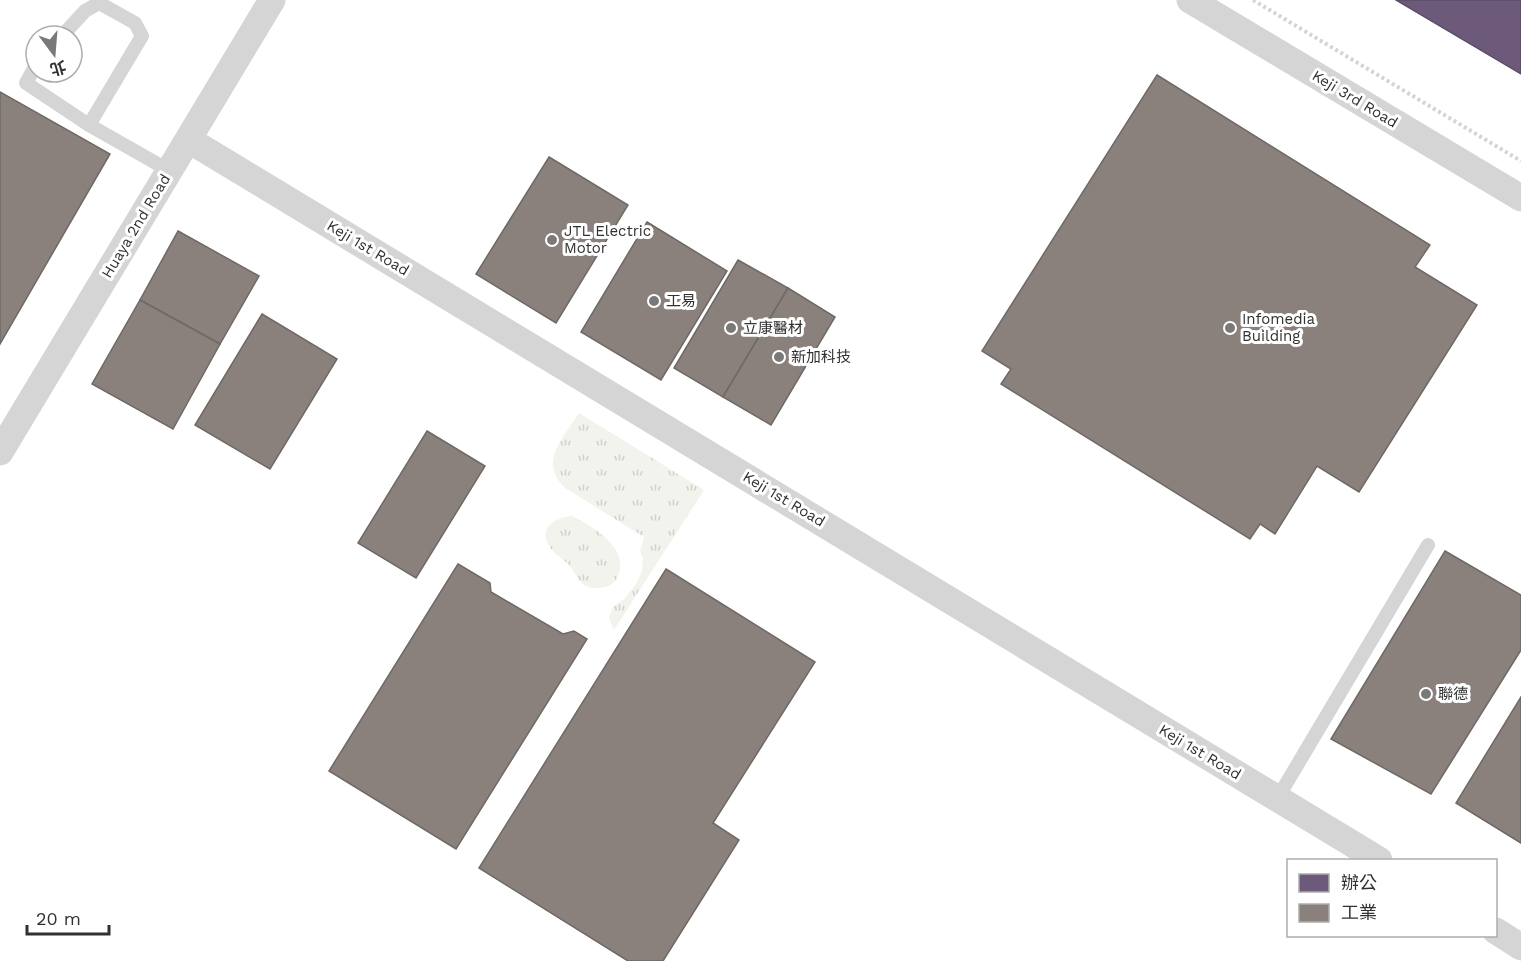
<svg xmlns="http://www.w3.org/2000/svg" width="1521" height="961" viewBox="0 0 1521 961" font-family="'Work Sans','Noto Sans TC',sans-serif">
  <style>
    .grass { fill: url(#grass-tufts) }
    .offices { fill: #6d597a; stroke: #5b4d64; stroke-width: 1.5 }
    .industry { fill: #8a817c; stroke: #6f6966; stroke-width: 1.5 }
    .lines { fill: none; stroke-linecap: round; stroke-linejoin: round }
    .path { stroke: #d4d4d4; stroke-width: 4; stroke-dasharray: 3 3; stroke-linecap: butt }
    .lane { stroke: #d5d5d5; stroke-width: 14 }
    .street { stroke: #d5d5d5; stroke-width: 27 }
    .poi-dot { fill: #797979; stroke: #fff; stroke-width: 2 }
    .labels { text-anchor: middle; stroke-width: 6; stroke-linejoin: round; paint-order: stroke }
    .street-label { font-size: 15px; fill: #313131; stroke: #fff }
    .poi-label { font-size: 15px; fill: #313131; stroke: #fff; text-anchor: start }
  </style>
  <defs>
    <pattern id="grass-tufts" width="24" height="20" patternUnits="userSpaceOnUse" patternTransform="scale(1.5)"><rect width="24" height="20" fill="#f1f3ec"/><path d="M3 7l-1-3M5 7V3M7 7l1-3M15 17l-1-3M17 17v-4M19 17l1-3" fill="none" stroke="#cfd1cb"/></pattern>
  </defs>
  <rect width="100%" height="100%" fill="#fff"/>
  <g class="grass">
    <path d="M 579,413 L 704,490 L 614,630 L 609,618 L 613,607 L 625,598 L 636,584 L 642,571 L 643,558 L 640,551 L 644,537 L 565,488 C 538,462 563,439 579,413 Z"/>
    <path d="M 572,516 C 593,526 632,550 617,578 C 613,587 603,588 594,588 C 579,587 577,574 568,564 C 563,559 556,555 551,549 C 537,529 553,518 572,516 Z"/>
  </g>
  <path class="offices" d="M 1396,0 L 1521,0 L 1521,74 Z"/>
  <g class="industry">
    <path d="M 1157,75 L 1430,245 L 1415,267 L 1477,305 L 1359,492 L 1317,466 L 1275,534 L 1260,524 L 1250,539 L 1001,384 L 1011,369 L 982,351 Z"/>
    <path d="M 0,92 L 110,154 L 0,344 Z"/>
    <path d="M 549,157 L 628,205 L 556,323 L 476,274 Z"/>
    <path d="M 647,222 L 727,271 L 661,380 L 581,332 Z"/>
    <path d="M 178,231 L 259,276 L 220,344 L 140,300 Z"/>
    <path d="M 738,260 L 788,288 L 723,397 L 674,368 Z"/>
    <path d="M 788,288 L 835,317 L 771,425 L 723,397 Z"/>
    <path d="M 140,300 L 220,344 L 173,429 L 92,384 Z"/>
    <path d="M 262,314 L 337,359 L 270,469 L 195,425 Z"/>
    <path d="M 427,431 L 485,466 L 416,578 L 358,543 Z"/>
    <path d="M 1445,551 L 1521,595 L 1521,650 L 1431,794 L 1331,739 Z"/>
    <path d="M 458,564 L 490,583 L 491,592 L 563,634 L 574,631 L 587,639 L 456,849 L 329,771 Z"/>
    <path d="M 666,569 L 815,662 L 713,823 L 739,840 L 663,961 L 628,961 L 479,868 Z"/>
    <path d="M 1521,697 L 1521,843 L 1456,803 Z"/>
  </g>
  <g class="lines">
    <path class="path" d="M 1253,0 L 1521,161"/>
    <g class="lane">
      <path d="M 62,36 L 85,11 L 99,3 L 135,23 L 142,36 L 89,125"/>
      <path d="M 36,65 L 26,83 L 89,125 L 170,171"/>
      <path d="M 1277,799 L 1428,545"/>
    </g>
    <g class="street">
      <path d="M 1190,0 L 1521,198"/>
      <path d="M 189,140 L 1379,860"/>
      <path d="M 0,452 L 272,0"/>
      <path d="M 1496,931 L 1521,947"/>
    </g>
  </g>
  <g class="poi-dot">
    <circle cx="552" cy="240" r="6"/>
    <circle cx="654" cy="301" r="6"/>
    <circle cx="731" cy="328" r="6"/>
    <circle cx="1230" cy="328" r="6"/>
    <circle cx="779" cy="357" r="6"/>
    <circle cx="1426" cy="694" r="6"/>
  </g>
  <g class="labels">
    <g class="street-label">
      <text transform="translate(1355 99) rotate(31)" y="5">Keji 3rd Road</text>
      <text transform="translate(136 226) rotate(-59)" y="5">Huaya 2nd Road</text>
      <text transform="translate(368 248) rotate(31)" y="5">Keji 1st Road</text>
      <text transform="translate(784 499) rotate(31)" y="5">Keji 1st Road</text>
      <text transform="translate(1200 752) rotate(31)" y="5">Keji 1st Road</text>
    </g>
    <g class="poi-label">
      <text x="564" y="236">JTL Electric<tspan x="564" dy="17">Motor</tspan></text>
      <text x="666" y="306">工易</text>
      <text x="1242" y="324">Infomedia<tspan x="1242" dy="17">Building</tspan></text>
      <text x="743" y="333">立康醫材</text>
      <text x="791" y="362">新加科技</text>
      <text x="1438" y="699">聯德</text>
    </g>
  </g>
  <rect x="1287" y="859" width="210" height="78" fill="#ffffff" stroke="#adadad" stroke-width="1.5"/>
  <rect x="1299" y="874" width="30" height="18" fill="#6d597a" stroke="#adadad" stroke-width="1.5"/>
  <text x="1341" y="889" font-size="18" fill="#313131">辦公</text>
  <rect x="1299" y="904" width="30" height="18" fill="#8a817c" stroke="#adadad" stroke-width="1.5"/>
  <text x="1341" y="919" font-size="18" fill="#313131">工業</text>
  <g transform="translate(54 54) rotate(164)"><circle r="28" fill="#ffffff" stroke="#adadad" stroke-width="1.5"/>
  <path d="M0-4.5L10 22L0 15L-10 22Z" fill="#797979"/>
  <text y="-9" font-size="16" font-weight="bold" text-anchor="middle" fill="#313131">北</text>
  </g>
  <path d="M27 925v9h82v-9" fill="none" stroke="#313131" stroke-width="3"/>
  <text x="36" y="925" font-size="18" fill="#313131" stroke="#ffffff" stroke-width="4.5" paint-order="stroke">20 m</text>
</svg>
